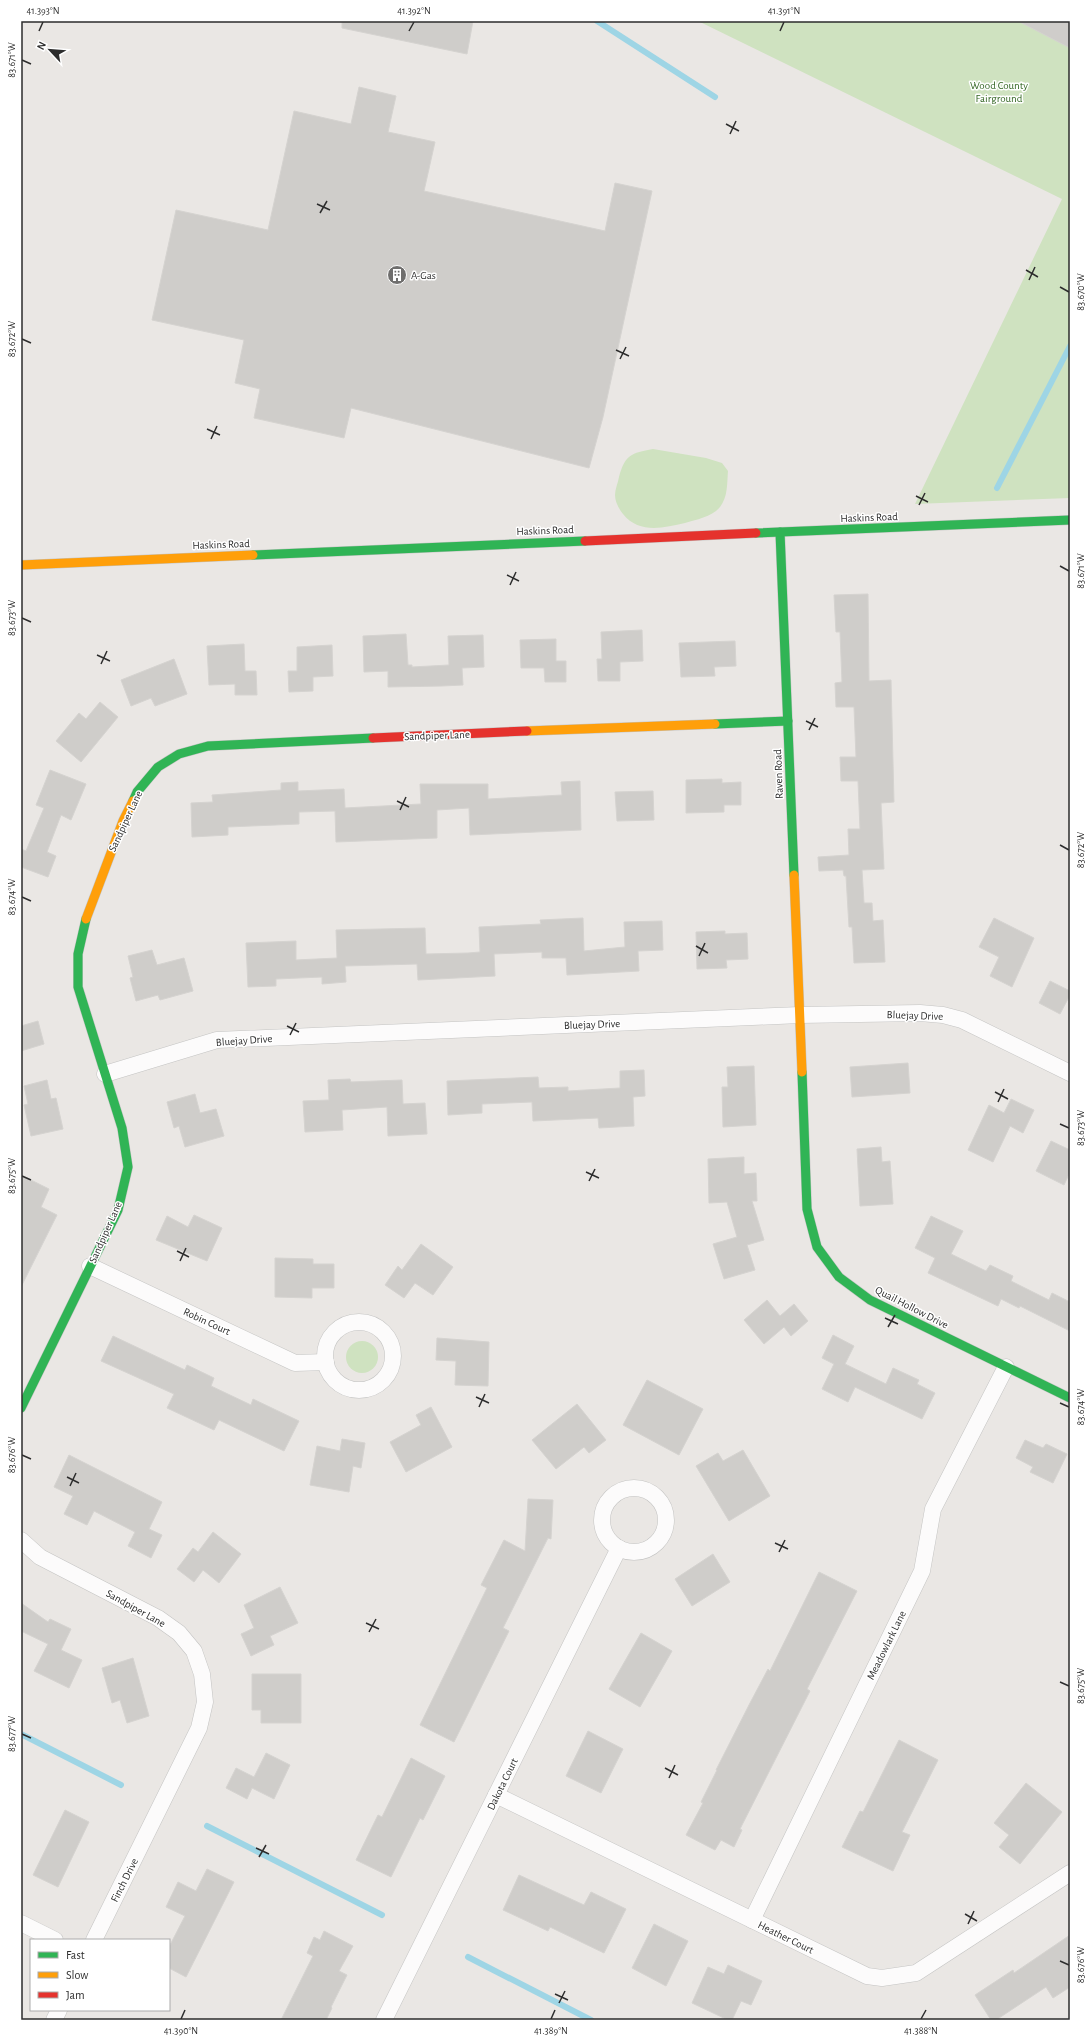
<svg xmlns="http://www.w3.org/2000/svg" width="1091" height="2041" viewBox="0 0 1091 2041" font-family="'Alegreya Sans',sans-serif">
  <style>
    .green { fill: #cfe2c0 }
    .lines { fill: none; stroke-linecap: round; stroke-linejoin: round }
    .stream { stroke: #9ed5e5; stroke-width: 6 }
    .building { fill: #cfcdca; stroke: #d5d3d0 }
    .street-casing { stroke: #c4c4c3; stroke-width: 17 }
    .fast-casing { stroke: #c4c4c3; stroke-width: 10 }
    .slow-casing { stroke: #c4c4c3; stroke-width: 10 }
    .jam-casing { stroke: #c4c4c3; stroke-width: 10 }
    .street { stroke: #fcfbfb; stroke-width: 16 }
    .fast { stroke: #30b455; stroke-width: 9 }
    .slow { stroke: #ff9f0a; stroke-width: 9 }
    .jam { stroke: #e5322d; stroke-width: 9 }
    .ticks { fill: none; stroke: #2d2d2d; stroke-width: 1.5 }
    .labels { text-anchor: middle; stroke-width: 3; stroke-linejoin: round; paint-order: stroke }
    .park-label { font-size: 11px; fill: #326522; stroke: #fff }
    .poi-label { font-size: 11px; fill: #2d2d2d; stroke: #fff; text-anchor: start }
    .street-label { font-size: 11px; fill: #2d2d2d; stroke: #fff }
    .neatline { fill: none; stroke: #2d2d2d; stroke-width: 1.5 }
    .ticks-label { font-size: 10px; text-anchor: middle; fill: #2d2d2d }
  </style>
  <rect width="100%" height="100%" fill="#eae7e4"/>
  <g class="green">
    <path d="M 698,21 L 1070,21 L 1070,498 L 915,504 L 1062,199 Z"/>
    <path d="M 653,449 L 706,458 L 722,463 L 728,471 C 727,483 728,497 720,507 C 713,516 696,520 685,523 C 663,528 639,534 623,514 C 619,509 615,502 615,495 C 615,489 618,483 619,477 C 625,455 631,453 653,449 Z"/>
    <circle cx="362" cy="1357" r="16"/>
  </g>
  <g class="lines">
    <g class="stream">
      <path d="M 597,21 L 715,97"/>
      <path d="M 997,488 L 1070,346"/>
      <path d="M 21,1734 L 121,1785"/>
      <path d="M 207,1826 L 382,1915"/>
      <path d="M 468,1957 L 591,2020"/>
    </g>
  </g>
  <g class="building">
    <path d="M 342,21 L 473,21 L 467,54 L 342,28 Z"/>
    <path d="M 1018,21 L 1070,21 L 1070,48 Z"/>
    <path d="M 359,87 L 396,96 L 388,132 L 435,142 L 424,191 L 605,231 L 615,183 L 652,191 L 603,417 L 589,468 L 351,408 L 344,438 L 254,418 L 260,389 L 235,383 L 244,340 L 152,320 L 176,210 L 268,230 L 294,111 L 351,124 Z"/>
    <path d="M 868,594 L 869,681 L 891,680 L 894,802 L 881,803 L 884,869 L 862,870 L 864,903 L 872,903 L 873,921 L 883,920 L 885,962 L 854,963 L 852,927 L 849,927 L 846,876 L 844,876 L 843,870 L 819,871 L 818,857 L 849,855 L 848,829 L 860,829 L 858,781 L 841,781 L 840,757 L 856,757 L 854,707 L 836,707 L 835,683 L 842,682 L 840,632 L 836,632 L 834,595 Z"/>
    <path d="M 642,630 L 643,661 L 620,662 L 620,681 L 598,681 L 597,659 L 602,659 L 601,632 Z"/>
    <path d="M 406,634 L 408,665 L 412,665 L 412,667 L 449,665 L 448,636 L 483,635 L 484,667 L 462,668 L 463,685 L 442,686 L 388,687 L 388,671 L 364,672 L 363,636 Z"/>
    <path d="M 556,639 L 556,661 L 566,661 L 566,682 L 545,682 L 544,668 L 521,668 L 520,640 Z"/>
    <path d="M 735,641 L 736,666 L 714,667 L 715,676 L 681,677 L 679,643 Z"/>
    <path d="M 244,644 L 245,671 L 256,671 L 257,695 L 235,695 L 235,684 L 209,685 L 207,646 Z"/>
    <path d="M 332,645 L 333,676 L 313,677 L 313,691 L 289,692 L 288,671 L 297,671 L 297,647 Z"/>
    <path d="M 174,659 L 187,694 L 155,706 L 151,698 L 131,706 L 121,680 Z"/>
    <path d="M 100,702 L 118,717 L 81,762 L 56,741 L 79,713 L 86,719 Z"/>
    <path d="M 50,770 L 86,784 L 71,820 L 61,815 L 47,852 L 56,856 L 48,877 L 21,867 L 21,849 L 26,851 L 44,808 L 36,805 Z"/>
    <path d="M 722,779 L 722,783 L 741,782 L 741,805 L 724,805 L 724,812 L 686,813 L 686,780 Z"/>
    <path d="M 580,781 L 581,830 L 470,835 L 469,808 L 437,810 L 437,838 L 336,842 L 335,811 L 299,812 L 299,824 L 228,827 L 228,835 L 192,837 L 191,803 L 213,802 L 212,795 L 281,790 L 281,783 L 298,782 L 298,791 L 344,789 L 345,808 L 421,804 L 420,784 L 488,784 L 488,799 L 562,795 L 561,782 Z"/>
    <path d="M 653,791 L 654,820 L 617,821 L 615,792 Z"/>
    <path d="M 583,918 L 584,951 L 625,947 L 624,922 L 662,921 L 663,950 L 638,951 L 639,971 L 567,975 L 566,958 L 542,958 L 542,952 L 494,954 L 495,976 L 418,980 L 417,964 L 345,966 L 346,982 L 322,984 L 322,977 L 276,979 L 276,986 L 248,987 L 246,943 L 296,941 L 296,960 L 337,958 L 336,930 L 425,928 L 426,954 L 468,953 L 480,952 L 479,927 L 541,924 L 540,920 Z"/>
    <path d="M 994,918 L 1034,938 L 1012,987 L 990,976 L 999,957 L 979,947 Z"/>
    <path d="M 725,931 L 725,934 L 747,933 L 748,959 L 726,960 L 727,968 L 697,969 L 696,932 Z"/>
    <path d="M 152,950 L 157,965 L 184,958 L 193,991 L 160,1000 L 158,995 L 136,1001 L 130,978 L 133,977 L 128,956 Z"/>
    <path d="M 1050,981 L 1070,991 L 1070,995 L 1060,1014 L 1039,1003 Z"/>
    <path d="M 38,1021 L 44,1044 L 21,1051 L 21,1026 Z"/>
    <path d="M 908,1063 L 910,1093 L 852,1097 L 850,1067 Z"/>
    <path d="M 754,1066 L 756,1125 L 723,1127 L 722,1087 L 728,1087 L 727,1067 Z"/>
    <path d="M 644,1070 L 645,1096 L 633,1097 L 634,1126 L 599,1128 L 598,1118 L 533,1121 L 532,1102 L 482,1104 L 482,1113 L 448,1115 L 447,1081 L 538,1077 L 539,1088 L 568,1087 L 568,1091 L 620,1088 L 620,1071 Z"/>
    <path d="M 350,1079 L 351,1082 L 402,1080 L 403,1104 L 425,1103 L 427,1134 L 388,1136 L 387,1107 L 342,1110 L 343,1130 L 305,1132 L 303,1101 L 329,1100 L 328,1080 Z"/>
    <path d="M 47,1080 L 51,1099 L 56,1098 L 63,1129 L 31,1136 L 24,1105 L 28,1104 L 24,1086 Z"/>
    <path d="M 195,1094 L 200,1113 L 216,1109 L 224,1136 L 185,1147 L 179,1126 L 174,1128 L 167,1102 Z"/>
    <path d="M 1011,1099 L 1034,1110 L 1023,1133 L 1010,1126 L 993,1162 L 968,1150 L 989,1105 L 1004,1113 Z"/>
    <path d="M 1051,1141 L 1070,1150 L 1070,1172 L 1064,1185 L 1036,1171 Z"/>
    <path d="M 881,1147 L 882,1162 L 890,1161 L 893,1204 L 860,1206 L 857,1149 Z"/>
    <path d="M 744,1157 L 744,1174 L 756,1173 L 757,1201 L 752,1201 L 764,1240 L 747,1245 L 755,1270 L 724,1279 L 713,1244 L 737,1237 L 727,1202 L 709,1203 L 708,1159 Z"/>
    <path d="M 21,1175 L 49,1189 L 41,1207 L 57,1215 L 21,1287 Z"/>
    <path d="M 194,1215 L 222,1228 L 207,1261 L 156,1240 L 167,1216 L 188,1227 Z"/>
    <path d="M 931,1216 L 963,1231 L 951,1254 L 986,1271 L 990,1265 L 1013,1276 L 1011,1281 L 1049,1300 L 1052,1293 L 1070,1302 L 1070,1331 L 1020,1306 L 1019,1308 L 1001,1299 L 998,1306 L 928,1273 L 935,1258 L 915,1248 Z"/>
    <path d="M 421,1244 L 453,1267 L 433,1295 L 415,1283 L 404,1298 L 385,1285 L 398,1266 L 402,1270 Z"/>
    <path d="M 275,1258 L 313,1259 L 313,1264 L 334,1264 L 334,1288 L 312,1288 L 312,1298 L 275,1297 Z"/>
    <path d="M 767,1300 L 780,1316 L 794,1304 L 808,1321 L 791,1336 L 784,1327 L 764,1344 L 744,1320 Z"/>
    <path d="M 833,1335 L 854,1346 L 845,1364 L 886,1384 L 893,1368 L 919,1380 L 917,1384 L 935,1393 L 922,1419 L 855,1387 L 848,1402 L 822,1389 L 834,1364 L 822,1358 Z"/>
    <path d="M 113,1336 L 185,1370 L 187,1365 L 214,1378 L 211,1386 L 251,1405 L 253,1399 L 299,1421 L 284,1451 L 219,1420 L 214,1430 L 167,1408 L 174,1394 L 101,1361 Z"/>
    <path d="M 437,1338 L 489,1342 L 488,1386 L 455,1385 L 456,1361 L 436,1360 Z"/>
    <path d="M 647,1380 L 703,1409 L 679,1455 L 623,1425 Z"/>
    <path d="M 577,1404 L 606,1440 L 589,1453 L 584,1447 L 556,1469 L 532,1440 Z"/>
    <path d="M 431,1407 L 452,1447 L 406,1472 L 390,1442 L 421,1425 L 416,1415 Z"/>
    <path d="M 342,1439 L 365,1443 L 361,1468 L 353,1466 L 349,1492 L 310,1485 L 317,1446 L 340,1451 Z"/>
    <path d="M 1025,1440 L 1043,1448 L 1046,1444 L 1067,1454 L 1053,1483 L 1030,1472 L 1033,1467 L 1016,1458 Z"/>
    <path d="M 743,1450 L 770,1496 L 729,1521 L 696,1466 L 718,1453 L 723,1461 Z"/>
    <path d="M 69,1455 L 162,1502 L 149,1529 L 162,1535 L 151,1558 L 128,1546 L 135,1532 L 94,1511 L 87,1525 L 64,1514 L 73,1496 L 54,1487 Z"/>
    <path d="M 528,1499 L 553,1500 L 551,1539 L 548,1538 L 503,1628 L 509,1631 L 454,1742 L 420,1725 L 487,1588 L 481,1585 L 504,1540 L 525,1551 Z"/>
    <path d="M 213,1532 L 241,1554 L 219,1583 L 203,1570 L 194,1582 L 177,1569 L 193,1548 L 198,1552 Z"/>
    <path d="M 713,1554 L 730,1582 L 692,1606 L 675,1579 Z"/>
    <path d="M 819,1572 L 857,1591 L 807,1689 L 810,1691 L 740,1829 L 742,1830 L 734,1847 L 721,1840 L 715,1850 L 686,1835 L 703,1803 L 701,1802 L 717,1770 L 716,1770 L 750,1703 L 768,1669 L 770,1671 Z"/>
    <path d="M 280,1587 L 298,1623 L 270,1636 L 274,1645 L 251,1656 L 241,1634 L 254,1628 L 244,1605 Z"/>
    <path d="M 21,1603 L 48,1622 L 50,1619 L 71,1629 L 61,1650 L 82,1660 L 69,1688 L 34,1671 L 48,1644 L 21,1631 Z"/>
    <path d="M 641,1633 L 672,1651 L 640,1707 L 609,1689 Z"/>
    <path d="M 133,1658 L 149,1716 L 127,1723 L 120,1700 L 112,1703 L 102,1668 Z"/>
    <path d="M 252,1674 L 301,1674 L 301,1723 L 261,1723 L 261,1710 L 252,1710 Z"/>
    <path d="M 588,1731 L 623,1749 L 601,1793 L 566,1776 Z"/>
    <path d="M 899,1740 L 938,1760 L 902,1832 L 910,1835 L 893,1871 L 842,1847 L 860,1811 L 863,1812 Z"/>
    <path d="M 266,1753 L 290,1765 L 274,1799 L 252,1788 L 247,1799 L 226,1788 L 236,1768 L 254,1777 Z"/>
    <path d="M 411,1758 L 445,1776 L 423,1820 L 420,1818 L 391,1877 L 356,1860 L 378,1815 L 382,1817 Z"/>
    <path d="M 1026,1783 L 1062,1812 L 1020,1864 L 999,1847 L 1009,1835 L 994,1823 Z"/>
    <path d="M 65,1810 L 89,1822 L 58,1887 L 33,1875 Z"/>
    <path d="M 207,1869 L 234,1882 L 186,1977 L 169,1968 L 169,1947 L 185,1916 L 166,1907 L 178,1882 L 196,1891 Z"/>
    <path d="M 519,1875 L 584,1905 L 591,1892 L 626,1909 L 604,1953 L 550,1927 L 548,1931 L 503,1910 Z"/>
    <path d="M 654,1924 L 688,1941 L 666,1986 L 632,1968 Z"/>
    <path d="M 324,1931 L 353,1946 L 339,1971 L 347,1975 L 331,2007 L 332,2008 L 326,2020 L 281,2020 L 313,1956 L 307,1953 L 314,1937 L 320,1940 Z"/>
    <path d="M 1070,1935 L 1070,1987 L 1053,1998 L 1046,1987 L 996,2020 L 991,2020 L 975,1995 L 1013,1970 L 1014,1973 Z"/>
    <path d="M 728,1965 L 762,1981 L 751,2005 L 741,2001 L 732,2020 L 728,2020 L 692,2003 L 708,1967 L 724,1974 Z"/>
  </g>
  <g class="lines">
    <g class="street-casing">
      <g id="street">
        <path d="M 105,1074 L 217,1040 L 800,1015 L 920,1013 L 943,1015 L 962,1020 L 1070,1073"/>
        <path d="M 90,1266 L 295,1363 L 326,1362"/>
        <circle cx="359" cy="1356" r="34"/>
        <circle cx="634" cy="1520" r="32"/>
        <path d="M 21,1540 L 40,1557 L 158,1618 L 179,1633 L 194,1651 L 202,1674 L 205,1702 L 199,1728 L 94,1940"/>
        <path d="M 496,1795 L 867,1976 L 882,1978 L 916,1973 L 1070,1873"/>
        <path d="M 752,1920 L 922,1571 L 933,1509 L 1006,1367"/>
        <path d="M 21,1923 L 55,1940"/>
        <path d="M 54,2020 L 59,2010"/>
        <path d="M 384,2020 L 619,1548"/>
      </g>
    </g>
    <g class="fast-casing">
      <g id="fast">
        <path d="M 780,532 L 794,875"/>
        <path d="M 756,533 L 1070,520"/>
        <path d="M 253,555 L 585,541"/>
        <path d="M 715,724 L 788,721"/>
        <path d="M 133,801 L 137,792 L 158,767 L 179,754 L 208,746 L 373,738"/>
        <path d="M 802,1072 L 807,1209 L 817,1247 L 839,1277 L 870,1300 L 1070,1398"/>
        <path d="M 21,1408 L 118,1210 L 128,1167 L 122,1128 L 78,987 L 78,954 L 86,919"/>
      </g>
    </g>
    <g class="slow-casing">
      <g id="slow">
        <path d="M 21,565 L 253,555"/>
        <path d="M 527,731 L 715,724"/>
        <path d="M 794,875 L 802,1072"/>
        <path d="M 86,919 L 123,821 L 133,801"/>
      </g>
    </g>
    <g class="jam-casing">
      <g id="jam">
        <path d="M 585,541 L 756,533"/>
        <path d="M 373,738 L 527,731"/>
      </g>
    </g>
    <use href="#street" class="street"/>
    <use href="#fast" class="fast"/>
    <use href="#slow" class="slow"/>
    <use href="#jam" class="jam"/>
  </g>
  <path class="ticks" d="M 39,31 L 43,22M 409,31 L 414,22M 780,31 L 784,22M 22,60 L 31,64M 726,124 L 739,131M 730,134 L 736,121M 317,204 L 330,210M 320,213 L 327,201M 1026,270 L 1038,277M 1029,280 L 1035,267M 1060,287 L 1069,292M 22,339 L 31,343M 616,350 L 629,356M 620,359 L 626,347M 207,429 L 220,435M 211,439 L 217,426M 916,496 L 928,502M 919,505 L 925,493M 1060,566 L 1069,571M 507,575 L 519,581M 510,585 L 516,572M 22,618 L 31,622M 97,655 L 110,661M 101,664 L 107,651M 806,721 L 818,727M 809,730 L 815,718M 397,801 L 409,807M 400,810 L 406,797M 1060,845 L 1069,850M 22,897 L 31,901M 696,946 L 708,953M 699,956 L 705,943M 287,1026 L 299,1032M 290,1035 L 296,1023M 995,1092 L 1008,1099M 998,1102 L 1004,1089M 1060,1124 L 1069,1128M 586,1172 L 599,1178M 22,1176 L 31,1180M 589,1181 L 595,1169M 177,1251 L 189,1257M 180,1261 L 186,1248M 885,1318 L 898,1324M 888,1327 L 895,1315M 476,1397 L 489,1403M 1060,1403 L 1069,1407M 479,1407 L 485,1394M 22,1455 L 31,1459M 67,1477 L 79,1483M 70,1486 L 76,1473M 775,1543 L 788,1549M 779,1552 L 785,1540M 366,1623 L 379,1629M 369,1632 L 376,1619M 1060,1682 L 1069,1686M 22,1734 L 31,1738M 665,1768 L 678,1775M 669,1778 L 675,1765M 256,1848 L 269,1854M 259,1857 L 266,1845M 965,1914 L 977,1921M 968,1924 L 974,1911M 1060,1961 L 1069,1965M 555,1994 L 568,2000M 559,2003 L 565,1991M 181,2019 L 185,2010M 551,2019 L 555,2010M 921,2019 L 926,2010"/>
  <defs>
    <g id="building-disc" transform="scale(1)"><circle r="9.5" fill="#6f6e6d" stroke="#fff"/><path d="M-4-6H4V6H1V3H-1V6H-4ZM-2.5-4.3h1.7v1.8h-1.7ZM.8-4.3h1.7v1.8H.8ZM-2.5-1h1.7V.8h-1.7ZM.8-1h1.7V.8H.8Z" fill="#fff"/></g>
  </defs>
  <g fill-rule="evenodd">
    <use href="#building-disc" x="397" y="275"/>
  </g>
  <g class="labels">
    <g class="park-label">
      <text x="999" y="89">Wood County<tspan x="999" dy="13">Fairground</tspan></text>
    </g>
    <g class="poi-label">
      <text x="411" y="279">A-Gas</text>
    </g>
    <g class="street-label">
      <text transform="translate(869 517) rotate(-2)" y="4">Haskins Road</text>
      <text transform="translate(545 530) rotate(-2)" y="4">Haskins Road</text>
      <text transform="translate(221 544) rotate(-2)" y="4">Haskins Road</text>
      <text transform="translate(437 735) rotate(-2)" y="4">Sandpiper Lane</text>
      <text transform="translate(778 774) rotate(-92)" y="4">Raven Road</text>
      <text transform="translate(125 821) rotate(-65)" y="4">Sandpiper Lane</text>
      <text transform="translate(915 1015) rotate(2)" y="4">Bluejay Drive</text>
      <text transform="translate(592 1024) rotate(-2)" y="4">Bluejay Drive</text>
      <text transform="translate(244 1040) rotate(-4)" y="4">Bluejay Drive</text>
      <text transform="translate(105 1232) rotate(-66)" y="4">Sandpiper Lane</text>
      <text transform="translate(912 1307) rotate(27)" y="4">Quail Hollow Drive</text>
      <text transform="translate(207 1321) rotate(25)" y="4">Robin Court</text>
      <text transform="translate(136 1608) rotate(29)" y="4">Sandpiper Lane</text>
      <text transform="translate(886 1645) rotate(-64)" y="4">Meadowlark Lane</text>
      <text transform="translate(502 1784) rotate(-64)" y="4">Dakota Court</text>
      <text transform="translate(124 1880) rotate(-63)" y="4">Finch Drive</text>
      <text transform="translate(786 1937) rotate(26)" y="4">Heather Court</text>
    </g>
  </g>
  <rect width="1091" height="2041" fill="none" stroke="#ffffff" stroke-width="44"/>
  <rect x="30" y="1939" width="140" height="72" fill="#ffffff" stroke="#ababab"/>
  <rect x="38" y="1952" width="20" height="6" fill="#30b455" stroke="#ababab"/>
  <text x="66" y="1959" font-size="12" fill="#2d2d2d">Fast</text>
  <rect x="38" y="1972" width="20" height="6" fill="#ff9f0a" stroke="#ababab"/>
  <text x="66" y="1979" font-size="12" fill="#2d2d2d">Slow</text>
  <rect x="38" y="1992" width="20" height="6" fill="#e5322d" stroke="#ababab"/>
  <text x="66" y="1999" font-size="12" fill="#2d2d2d">Jam</text>
  <g transform="translate(50 50) rotate(296)" stroke="#ffffff" stroke-width="3" paint-order="stroke">
  <path d="M0-3L7 15L0 10L-7 15Z" fill="#2d2d2d"/>
  <text y="-6" font-size="11" font-weight="bold" text-anchor="middle" fill="#2d2d2d">N</text>
  </g>
  <rect x="22" y="22" width="1047" height="1997" class="neatline"/>
  <g class="ticks-label">
    <text x="43" y="14">41.393°N</text>
    <text x="414" y="14">41.392°N</text>
    <text x="784" y="14">41.391°N</text>
    <text transform="translate(11 60) rotate(-90)" y="4">83.671°W</text>
    <text transform="translate(1080 292) rotate(-90)" y="4">83.670°W</text>
    <text transform="translate(11 339) rotate(-90)" y="4">83.672°W</text>
    <text transform="translate(1080 571) rotate(-90)" y="4">83.671°W</text>
    <text transform="translate(11 618) rotate(-90)" y="4">83.673°W</text>
    <text transform="translate(1080 850) rotate(-90)" y="4">83.672°W</text>
    <text transform="translate(11 897) rotate(-90)" y="4">83.674°W</text>
    <text transform="translate(1080 1128) rotate(-90)" y="4">83.673°W</text>
    <text transform="translate(11 1176) rotate(-90)" y="4">83.675°W</text>
    <text transform="translate(1080 1407) rotate(-90)" y="4">83.674°W</text>
    <text transform="translate(11 1455) rotate(-90)" y="4">83.676°W</text>
    <text transform="translate(1080 1686) rotate(-90)" y="4">83.675°W</text>
    <text transform="translate(11 1734) rotate(-90)" y="4">83.677°W</text>
    <text transform="translate(1080 1965) rotate(-90)" y="4">83.676°W</text>
    <text x="181" y="2034">41.390°N</text>
    <text x="551" y="2034">41.389°N</text>
    <text x="921" y="2034">41.388°N</text>
  </g>
</svg>
